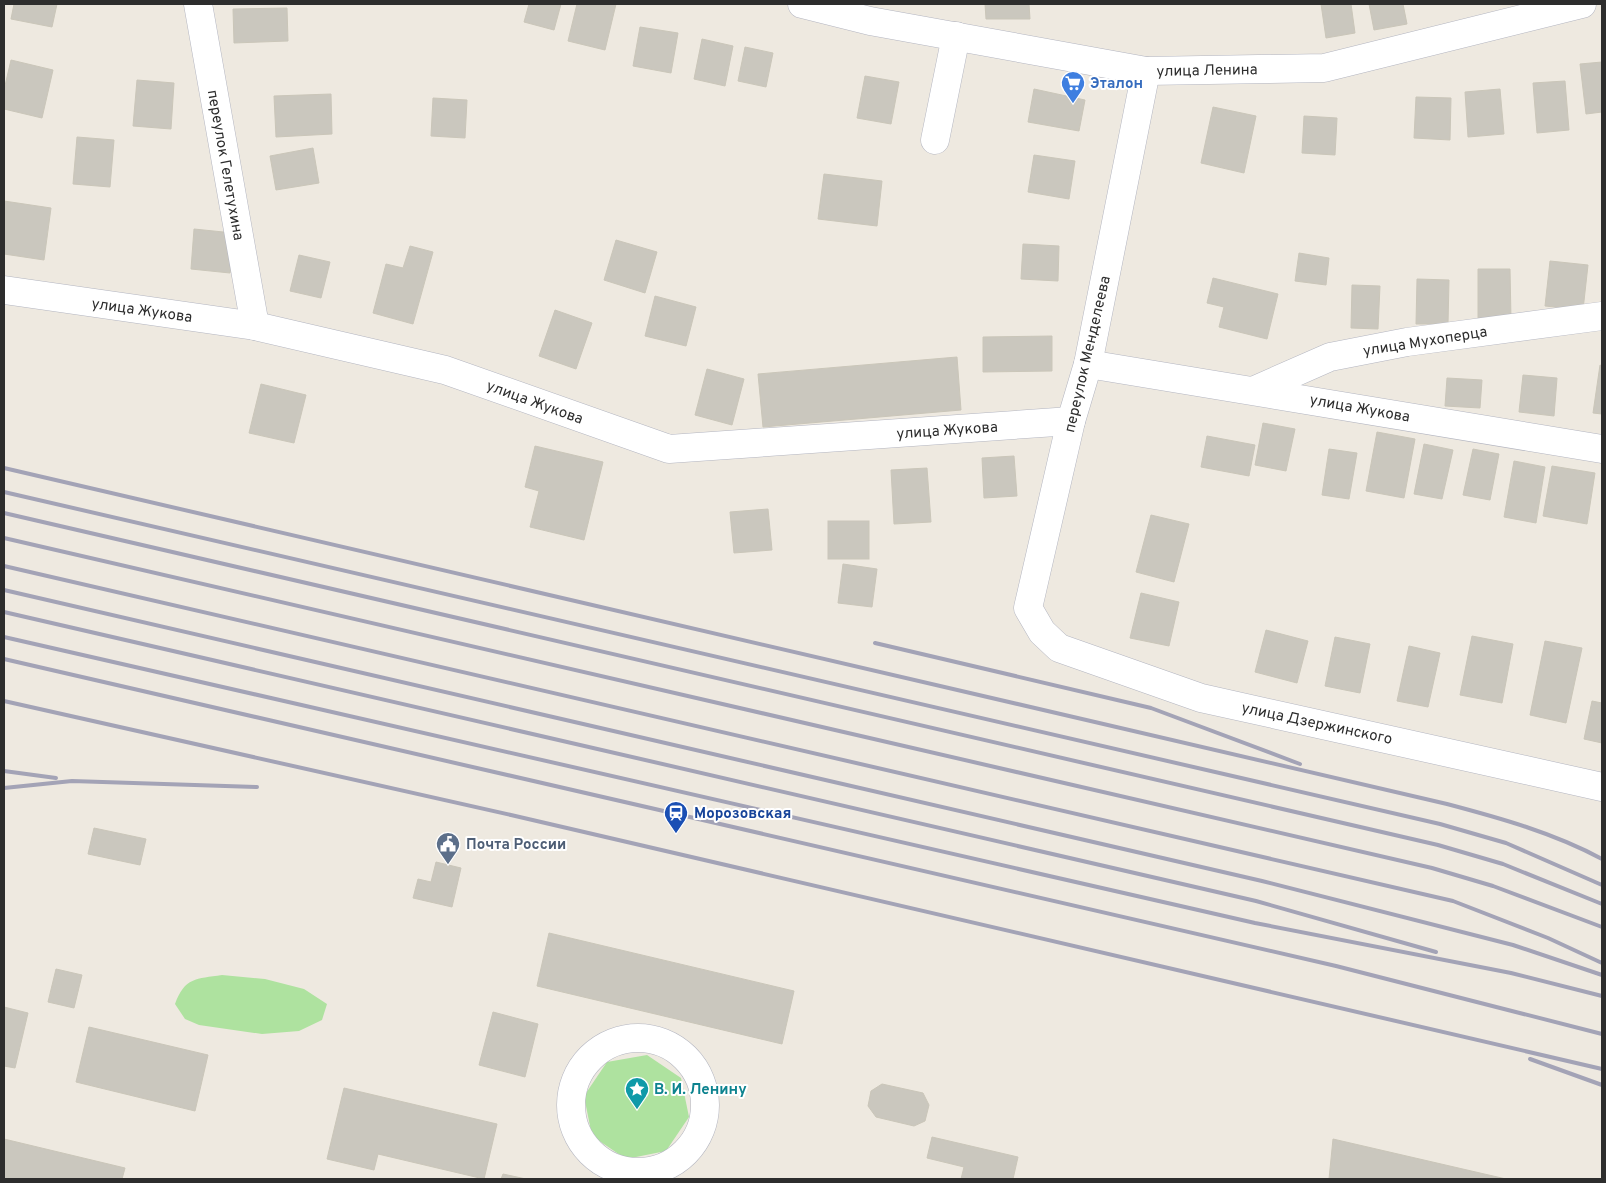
<svg xmlns="http://www.w3.org/2000/svg" width="1606" height="1183" viewBox="0 0 1606 1183" font-family="Overpass,sans-serif">
  <style>
    .green { fill: #aee29f }
    .building { fill: #cac7be; stroke: #cac6b9 }
    .lines { fill: none; stroke-linecap: round; stroke-linejoin: round }
    .minor-casing { stroke: #b3b5c0; stroke-width: 29 }
    .minor { stroke: #fff; stroke-width: 28 }
    .rail { stroke: #a3a3b6; stroke-width: 4 }
    .labels { text-anchor: middle; stroke-width: 4; stroke-linejoin: round; paint-order: stroke }
    .street-label { font-size: 15px; fill: #2d2d2d; stroke: #fff }
    .shop-label { font-size: 15px; font-weight: bold; fill: #366cbe; stroke: #fff; text-anchor: start }
    .transit-label { font-size: 15px; font-weight: bold; fill: #164399; stroke: #fff; text-anchor: start }
    .service-label { font-size: 15px; font-weight: bold; fill: #4e5e75; stroke: #fff; text-anchor: start }
    .culture-label { font-size: 15px; font-weight: bold; fill: #0d838f; stroke: #fff; text-anchor: start }
  </style>
  <rect width="100%" height="100%" fill="#eee9e0"/>
  <g class="green">
    <path d="M 222,975 L 265,979 L 304,989 L 327,1004 L 322,1020 L 299,1031 L 262,1034 L 199,1025 L 185,1019 L 175,1004 C 185,977 196,979 222,975 Z"/>
    <path d="M 647,1055 L 681,1078 L 689,1117 L 666,1151 L 626,1159 L 592,1136 L 584,1096 L 607,1062 Z"/>
  </g>
  <g class="building">
    <path d="M 14,4 L 57,4 L 52,27 L 11,19 Z"/>
    <path d="M 529,4 L 561,4 L 554,30 L 524,22 Z"/>
    <path d="M 577,4 L 616,4 L 605,50 L 568,41 Z"/>
    <path d="M 985,4 L 1029,4 L 1030,19 L 986,19 Z"/>
    <path d="M 1321,4 L 1351,4 L 1355,33 L 1326,38 Z"/>
    <path d="M 1369,4 L 1403,4 L 1407,24 L 1374,30 Z"/>
    <path d="M 287,8 L 288,41 L 234,43 L 233,9 Z"/>
    <path d="M 640,27 L 678,33 L 671,73 L 633,66 Z"/>
    <path d="M 702,39 L 733,46 L 725,86 L 694,79 Z"/>
    <path d="M 745,47 L 773,53 L 766,87 L 738,81 Z"/>
    <path d="M 11,60 L 53,70 L 42,118 L 4,109 L 4,90 Z"/>
    <path d="M 1602,62 L 1602,112 L 1586,114 L 1580,64 Z"/>
    <path d="M 865,76 L 899,82 L 891,124 L 857,118 Z"/>
    <path d="M 137,80 L 174,83 L 171,129 L 133,126 Z"/>
    <path d="M 1565,81 L 1569,130 L 1537,133 L 1533,83 Z"/>
    <path d="M 1034,89 L 1085,100 L 1079,131 L 1028,122 Z"/>
    <path d="M 1500,89 L 1504,134 L 1468,137 L 1465,92 Z"/>
    <path d="M 331,94 L 332,134 L 276,137 L 274,96 Z"/>
    <path d="M 1416,97 L 1451,98 L 1450,140 L 1414,138 Z"/>
    <path d="M 433,98 L 467,100 L 465,138 L 431,136 Z"/>
    <path d="M 1213,107 L 1256,116 L 1244,173 L 1201,163 Z"/>
    <path d="M 1304,116 L 1337,118 L 1335,155 L 1302,153 Z"/>
    <path d="M 77,137 L 114,140 L 110,187 L 73,184 Z"/>
    <path d="M 313,148 L 319,183 L 276,190 L 270,156 Z"/>
    <path d="M 1034,155 L 1075,161 L 1069,199 L 1028,192 Z"/>
    <path d="M 824,174 L 882,181 L 877,226 L 818,219 Z"/>
    <path d="M 4,201 L 51,208 L 44,260 L 4,254 Z"/>
    <path d="M 194,229 L 233,233 L 230,273 L 191,269 Z"/>
    <path d="M 616,240 L 657,252 L 645,293 L 604,280 Z"/>
    <path d="M 1023,244 L 1059,246 L 1058,281 L 1021,279 Z"/>
    <path d="M 410,246 L 433,252 L 413,324 L 373,313 L 386,264 L 403,268 Z"/>
    <path d="M 1299,253 L 1329,258 L 1326,285 L 1295,281 Z"/>
    <path d="M 299,255 L 330,262 L 321,298 L 290,291 Z"/>
    <path d="M 1550,261 L 1588,265 L 1583,310 L 1545,306 Z"/>
    <path d="M 1478,269 L 1510,269 L 1511,320 L 1478,320 Z"/>
    <path d="M 1213,278 L 1278,294 L 1267,339 L 1219,327 L 1224,307 L 1207,303 Z"/>
    <path d="M 1417,279 L 1449,280 L 1448,324 L 1416,324 Z"/>
    <path d="M 1352,285 L 1380,286 L 1378,329 L 1351,328 Z"/>
    <path d="M 655,296 L 696,307 L 686,346 L 645,336 Z"/>
    <path d="M 555,310 L 592,323 L 576,369 L 539,356 Z"/>
    <path d="M 1052,336 L 1052,371 L 983,372 L 983,337 Z"/>
    <path d="M 957,357 L 961,410 L 763,427 L 758,374 Z"/>
    <path d="M 1600,365 L 1602,366 L 1602,414 L 1593,413 Z"/>
    <path d="M 707,369 L 744,379 L 732,425 L 695,415 Z"/>
    <path d="M 1523,375 L 1557,378 L 1554,416 L 1519,412 Z"/>
    <path d="M 1447,378 L 1482,380 L 1480,408 L 1445,406 Z"/>
    <path d="M 261,384 L 306,395 L 294,443 L 249,433 Z"/>
    <path d="M 1263,423 L 1295,429 L 1286,471 L 1255,465 Z"/>
    <path d="M 1377,432 L 1415,439 L 1404,498 L 1366,491 Z"/>
    <path d="M 1207,436 L 1255,445 L 1249,476 L 1201,467 Z"/>
    <path d="M 1424,444 L 1453,450 L 1442,499 L 1414,494 Z"/>
    <path d="M 535,446 L 603,462 L 584,540 L 530,527 L 539,491 L 525,487 Z"/>
    <path d="M 1329,449 L 1357,453 L 1349,499 L 1322,495 Z"/>
    <path d="M 1473,449 L 1499,454 L 1490,500 L 1463,495 Z"/>
    <path d="M 1014,456 L 1017,496 L 984,498 L 982,458 Z"/>
    <path d="M 1514,461 L 1545,467 L 1536,523 L 1504,517 Z"/>
    <path d="M 1552,466 L 1595,473 L 1587,524 L 1543,516 Z"/>
    <path d="M 927,468 L 931,522 L 894,524 L 891,470 Z"/>
    <path d="M 768,509 L 772,550 L 734,553 L 730,512 Z"/>
    <path d="M 1151,515 L 1189,524 L 1174,582 L 1136,572 Z"/>
    <rect x="828" y="521" width="41" height="38"/>
    <path d="M 843,564 L 877,569 L 872,607 L 838,603 Z"/>
    <path d="M 1141,593 L 1179,602 L 1169,646 L 1130,638 Z"/>
    <path d="M 1266,630 L 1308,641 L 1297,683 L 1255,672 Z"/>
    <path d="M 1472,636 L 1513,644 L 1502,703 L 1460,695 Z"/>
    <path d="M 1335,637 L 1370,644 L 1360,693 L 1325,686 Z"/>
    <path d="M 1545,641 L 1582,648 L 1566,723 L 1530,715 Z"/>
    <path d="M 1409,646 L 1440,653 L 1428,707 L 1397,701 Z"/>
    <path d="M 1592,701 L 1602,703 L 1602,743 L 1584,739 Z"/>
    <path d="M 94,828 L 146,839 L 140,865 L 88,854 Z"/>
    <path d="M 436,862 L 461,868 L 452,907 L 413,898 L 418,879 L 431,882 Z"/>
    <path d="M 549,933 L 794,991 L 782,1044 L 537,986 Z"/>
    <path d="M 56,969 L 82,975 L 74,1008 L 48,1002 Z"/>
    <path d="M 4,1007 L 28,1013 L 15,1068 L 4,1066 Z"/>
    <path d="M 493,1012 L 538,1024 L 525,1077 L 479,1065 Z"/>
    <path d="M 89,1027 L 208,1055 L 195,1111 L 76,1082 Z"/>
    <path d="M 882,1084 L 923,1093 L 929,1105 L 925,1121 L 914,1126 L 876,1117 L 868,1106 L 871,1091 Z"/>
    <path d="M 344,1088 L 497,1124 L 484,1179 L 378,1154 L 374,1170 L 327,1159 Z"/>
    <path d="M 932,1137 L 1018,1157 L 1013,1179 L 961,1179 L 964,1167 L 927,1158 Z"/>
    <path d="M 4,1139 L 125,1168 L 122,1179 L 4,1179 Z"/>
    <path d="M 1333,1139 L 1506,1179 L 1329,1179 Z"/>
    <path d="M 503,1174 L 526,1179 L 501,1179 Z"/>
  </g>
  <g class="lines">
    <g class="minor-casing">
      <g id="minor">
        <path d="M 198,4 L 255,326"/>
        <path d="M 802,4 L 870,21 L 1146,71 L 1324,68 L 1582,4"/>
        <path d="M 1146,71 L 1088,364 L 1071,421 L 1028,608 L 1042,632 L 1059,648 L 1201,698 L 1602,787"/>
        <path d="M 935,140 L 956,36"/>
        <path d="M 4,290 L 255,326 L 445,370 L 669,449 L 1071,421"/>
        <path d="M 1088,364 L 1602,449"/>
        <path d="M 1255,390 L 1330,357 L 1407,342 L 1602,316"/>
        <circle cx="638" cy="1105" r="67"/>
      </g>
    </g>
    <use href="#minor" class="minor"/>
    <g class="rail">
      <path d="M 4,468 L 1447,804 C 1500,818 1554,833 1602,859"/>
      <path d="M 4,492 L 1440,824 L 1506,843 L 1602,885"/>
      <path d="M 4,513 L 1438,845 L 1503,864 L 1602,904"/>
      <path d="M 4,538 L 1432,868 L 1493,886 L 1602,927"/>
      <path d="M 4,566 L 1453,901 L 1548,938 L 1602,963"/>
      <path d="M 4,590 L 1262,881 L 1513,945 L 1602,975"/>
      <path d="M 4,612 L 1256,901 L 1436,952"/>
      <path d="M 4,637 L 1255,923 L 1511,973 L 1602,996"/>
      <path d="M 875,643 L 1151,708 L 1300,764"/>
      <path d="M 4,659 L 1336,966 L 1602,1034"/>
      <path d="M 4,701 L 511,815 L 1602,1069"/>
      <path d="M 4,771 L 56,778"/>
      <path d="M 4,788 L 72,781 L 257,787"/>
      <path d="M 1530,1059 L 1602,1085"/>
    </g>
  </g>
  <defs>
    <g id="supermarket-pin" transform="scale(1.25)"><path d="M0 17L-7.5 6A9.5 9.5 0 1 1 7.5 6Z" fill="#3f7fe0" stroke="#fff"/><path d="M-6-5.5h2.5l.6 2H6L4.5 2H-2.5L-4.4-4H-6ZM-1.5 3.2a1.3 1.3 0 1 0 .1 0ZM3 3.2a1.3 1.3 0 1 0 .1 0Z" fill="#fff"/></g>
    <g id="station-pin" transform="scale(1.25)"><path d="M0 17L-7.5 6A9.5 9.5 0 1 1 7.5 6Z" fill="#1a4fb4" stroke="#fff"/><path d="M-3-6H3Q5-6 5-4V2Q5 4 3 4L4.5 6H3L1.5 4h-3L-3 6H-4.5L-3 4Q-5 4-5 2V-4Q-5-6-3-6ZM-3.5-4v3h7v-3ZM-3.5 1v1.5H-2V1ZM2 1v1.5H3.5V1Z" fill="#fff"/></g>
    <g id="civic-pin" transform="scale(1.25)"><path d="M0 17L-7.5 6A9.5 9.5 0 1 1 7.5 6Z" fill="#5c6f8a" stroke="#fff"/><path d="M-.6-6.5H3V-4.5H.6V-3L4-1V1h2V6H-6V1h2V-1L-.6-3ZM-1.2 2.5V6h2.4V2.5Z" fill="#fff"/></g>
    <g id="sight-pin" transform="scale(1.25)"><path d="M0 17L-7.5 6A9.5 9.5 0 1 1 7.5 6Z" fill="#0f9aa8" stroke="#fff"/><path d="M0-6L1.8-2.2L6-1.7L2.9 1.2L3.7 5.4L0 3.3L-3.7 5.4L-2.9 1.2L-6-1.7L-1.8-2.2Z" fill="#fff"/></g>
  </defs>
  <g fill-rule="evenodd">
    <use href="#supermarket-pin" x="1073" y="83"/>
    <use href="#station-pin" x="676" y="813"/>
    <use href="#civic-pin" x="448" y="844"/>
    <use href="#sight-pin" x="637" y="1089"/>
  </g>
  <g class="labels">
    <g class="street-label">
      <text transform="translate(1207 70) rotate(-1)" y="5">улица Ленина</text>
      <text transform="translate(226 165) rotate(80)" y="5">переулок Гелетухина</text>
      <text transform="translate(142 310) rotate(8)" y="5">улица Жукова</text>
      <text transform="translate(1425 341) rotate(-9)" y="5">улица Мухоперца</text>
      <text transform="translate(1087 354) rotate(-77)" y="5">переулок Менделеева</text>
      <text transform="translate(535 402) rotate(20)" y="5">улица Жукова</text>
      <text transform="translate(1360 408) rotate(10)" y="5">улица Жукова</text>
      <text transform="translate(947 430) rotate(-4)" y="5">улица Жукова</text>
      <text transform="translate(1317 723) rotate(12)" y="5">улица Дзержинского</text>
    </g>
    <g class="shop-label">
      <text x="1090" y="88">Эталон</text>
    </g>
    <g class="transit-label">
      <text x="694" y="818">Морозовская</text>
    </g>
    <g class="service-label">
      <text x="466" y="849">Почта России</text>
    </g>
    <g class="culture-label">
      <text x="654" y="1094">В. И. Ленину</text>
    </g>
  </g>
  <rect width="1606" height="1183" fill="none" stroke="#2d2d2d" stroke-width="10"/>
</svg>
